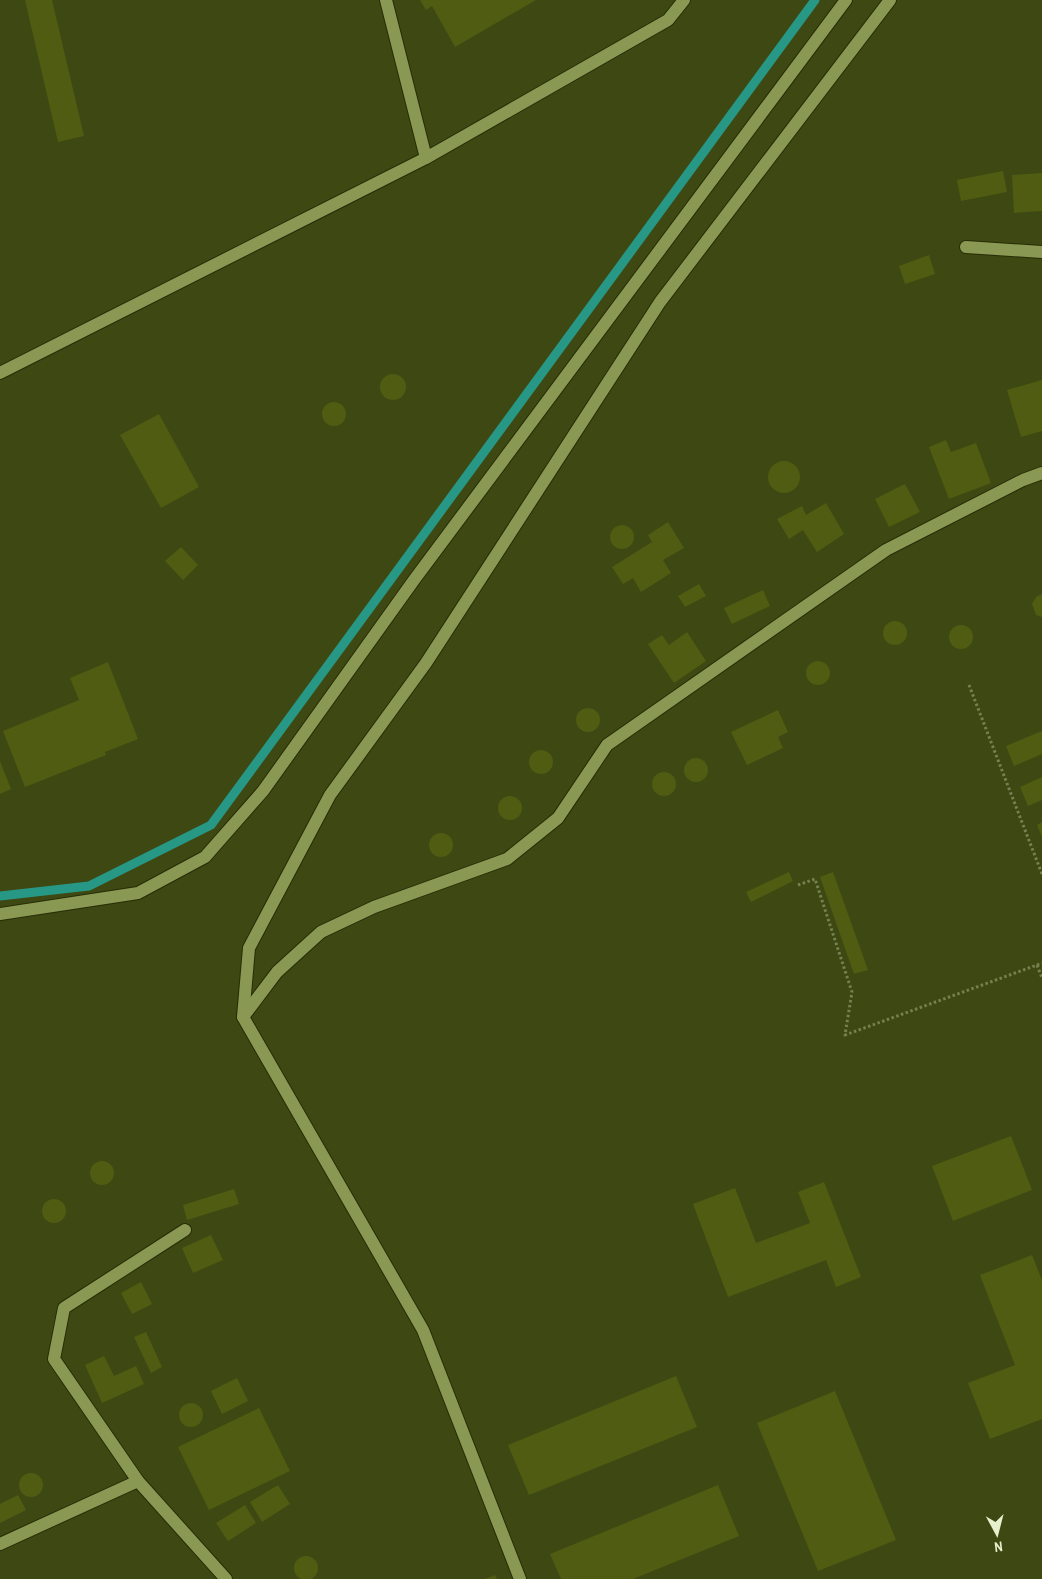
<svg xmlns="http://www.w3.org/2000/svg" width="1042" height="1579" viewBox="0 0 1042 1579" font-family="'Archivo Narrow',sans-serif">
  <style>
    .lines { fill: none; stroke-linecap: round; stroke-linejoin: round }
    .stream { stroke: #279885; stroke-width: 9 }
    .building { fill: #4f5c12 }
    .street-casing { stroke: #262d07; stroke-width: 14 }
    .path { stroke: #768050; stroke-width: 3; stroke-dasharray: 2.5 2.5; stroke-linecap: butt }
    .street { stroke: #899852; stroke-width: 12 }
  </style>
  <rect width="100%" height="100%" fill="#3e4812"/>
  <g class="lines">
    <path class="stream" d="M 0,896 L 89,886 L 211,825 L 815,0"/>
  </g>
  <g class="building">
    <path d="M 25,0 L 52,0 L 84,136 L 58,142 Z"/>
    <path d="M 420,0 L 536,0 L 455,47 L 432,6 L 426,10 Z"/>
    <path d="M 1003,171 L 1007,192 L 961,201 L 957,180 Z"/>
    <path d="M 1042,173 L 1042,211 L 1014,213 L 1012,175 Z"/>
    <path d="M 929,255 L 935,274 L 905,284 L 899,266 Z"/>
    <circle cx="393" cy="387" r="13"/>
    <path d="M 1042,380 L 1042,431 L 1021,437 L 1007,390 Z"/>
    <circle cx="334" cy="414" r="12"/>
    <path d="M 159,414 L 199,487 L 161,508 L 120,435 Z"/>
    <path d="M 946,440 L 951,452 L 976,443 L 991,483 L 949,499 L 929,447 Z"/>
    <circle cx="784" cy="477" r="16"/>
    <path d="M 905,484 L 920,512 L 889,527 L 875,499 Z"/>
    <path d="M 826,503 L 844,534 L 817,552 L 803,530 L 789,539 L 777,519 L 802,506 L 806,515 Z"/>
    <path d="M 668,522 L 684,548 L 663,560 L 671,573 L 641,592 L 633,578 L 623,584 L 612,567 L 652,542 L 648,535 Z"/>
    <circle cx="622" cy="537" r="12"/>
    <path d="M 181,547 L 198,565 L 183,580 L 165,561 Z"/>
    <path d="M 699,584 L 706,596 L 685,607 L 678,596 Z"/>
    <path d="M 763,590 L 770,606 L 732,624 L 724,608 Z"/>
    <path d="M 1042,594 L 1042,617 L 1036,615 L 1032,604 L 1036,597 Z"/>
    <circle cx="895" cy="633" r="12"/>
    <circle cx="961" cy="637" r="12"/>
    <path d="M 687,632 L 706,661 L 674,683 L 648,644 L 662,635 L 669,645 Z"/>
    <circle cx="818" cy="673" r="12"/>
    <path d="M 108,662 L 138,739 L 105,752 L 106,755 L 25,787 L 3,731 L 79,700 L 70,678 Z"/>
    <circle cx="588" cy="720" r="12"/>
    <path d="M 778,710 L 788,732 L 778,737 L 783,748 L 747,765 L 731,732 Z"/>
    <path d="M 1042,731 L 1042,754 L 1014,766 L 1006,746 Z"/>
    <circle cx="541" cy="762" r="12"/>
    <circle cx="696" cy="770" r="12"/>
    <path d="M 0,761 L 11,789 L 0,794 Z"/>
    <circle cx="664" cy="784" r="12"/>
    <path d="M 1042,777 L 1042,800 L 1028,806 L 1020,787 Z"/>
    <circle cx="510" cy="808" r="12"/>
    <path d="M 1042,822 L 1042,837 L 1037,825 Z"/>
    <circle cx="441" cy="845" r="12"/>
    <path d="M 789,872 L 793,881 L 751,902 L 746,892 Z"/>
    <path d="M 833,872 L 868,970 L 854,974 L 820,877 Z"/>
    <path d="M 1011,1136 L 1032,1190 L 953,1221 L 932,1166 Z"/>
    <circle cx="102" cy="1173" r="12"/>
    <path d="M 824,1182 L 861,1277 L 836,1287 L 826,1260 L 728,1297 L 693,1204 L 735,1188 L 756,1243 L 810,1223 L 798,1192 Z"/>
    <path d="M 234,1189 L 239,1204 L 187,1220 L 183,1205 Z"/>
    <circle cx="54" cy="1211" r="12"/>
    <path d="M 211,1235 L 223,1260 L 193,1273 L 182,1248 Z"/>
    <path d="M 1032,1255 L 1042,1280 L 1042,1419 L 990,1439 L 968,1383 L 1015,1365 L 980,1275 Z"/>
    <path d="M 141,1282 L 152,1304 L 132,1314 L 121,1293 Z"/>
    <path d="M 146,1332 L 162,1367 L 151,1373 L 134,1337 Z"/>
    <path d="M 104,1356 L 114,1376 L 136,1366 L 144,1384 L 102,1403 L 85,1365 Z"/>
    <path d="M 676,1376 L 697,1427 L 529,1495 L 508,1445 Z"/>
    <path d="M 237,1378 L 248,1401 L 222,1414 L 211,1391 Z"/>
    <path d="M 835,1391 L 896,1540 L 818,1571 L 757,1423 Z"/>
    <circle cx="191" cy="1415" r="12"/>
    <path d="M 259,1408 L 290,1471 L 209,1510 L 178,1447 Z"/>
    <circle cx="31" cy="1485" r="12"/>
    <path d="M 278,1485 L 290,1504 L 262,1522 L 250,1502 Z"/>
    <path d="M 718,1485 L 739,1536 L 633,1579 L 561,1579 L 550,1554 Z"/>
    <path d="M 18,1495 L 26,1510 L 0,1523 L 0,1504 Z"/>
    <path d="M 245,1505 L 256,1523 L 228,1541 L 216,1523 Z"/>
    <circle cx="306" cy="1568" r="12"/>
    <path d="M 495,1575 L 497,1579 L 485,1579 Z"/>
  </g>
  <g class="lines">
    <g class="street-casing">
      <g id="street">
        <path d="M 386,0 L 426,158"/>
        <path d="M 966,247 L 1042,252"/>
        <path d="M 0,373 L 426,158 L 668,20 L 684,0"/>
        <path d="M 0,914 L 138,893 L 205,857 L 263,791 L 414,580 L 846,0"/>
        <path d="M 243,1017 L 249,948 L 330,795 L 426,663 L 660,302 L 890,0"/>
        <path d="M 185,1230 L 64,1308 L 54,1359 L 138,1481 L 226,1579"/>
        <path d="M 0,1544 L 138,1481"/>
        <path d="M 520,1579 L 423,1330 L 243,1017 L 277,972 L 321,932 L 374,907 L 507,859 L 558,818 L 607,745 L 886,550 L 1023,480 L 1042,473"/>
      </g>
    </g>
    <g class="path">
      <path d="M 969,685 L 1042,874"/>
      <path d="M 798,885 L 815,879 L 852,992 L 845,1035 L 1037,965 L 1042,978"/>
      <path d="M 1037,965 L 1042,963"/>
    </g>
    <use href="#street" class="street"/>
  </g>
  <g transform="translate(997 1534) rotate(173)" stroke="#3e4812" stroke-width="4" paint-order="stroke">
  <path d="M0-4L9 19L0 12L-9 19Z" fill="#e7f0cc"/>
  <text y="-8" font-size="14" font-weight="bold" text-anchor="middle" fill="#e7f0cc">N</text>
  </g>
</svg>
